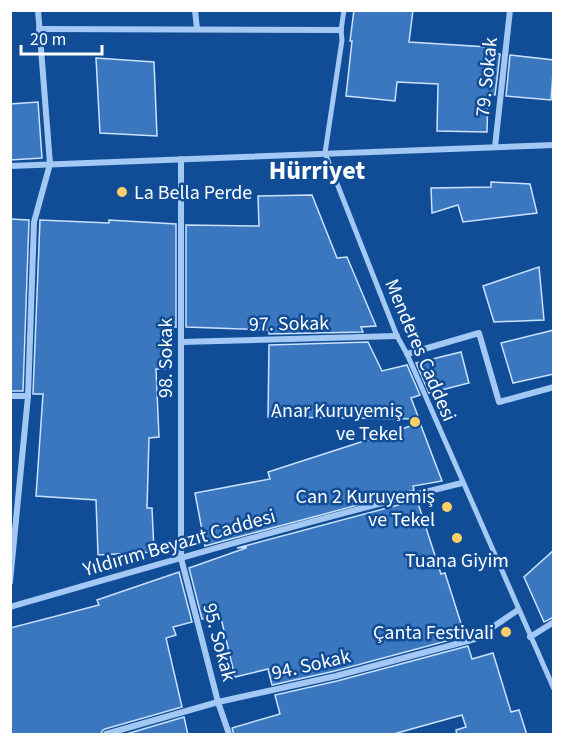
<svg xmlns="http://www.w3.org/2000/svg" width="564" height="745" viewBox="0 0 564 745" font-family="'Source Sans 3',sans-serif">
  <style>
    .building { fill: #3a77bf; stroke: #cae2fd; stroke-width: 1.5 }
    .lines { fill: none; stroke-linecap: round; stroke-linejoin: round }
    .pedestrian { stroke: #a2c8f3; stroke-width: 5 }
    .minor { stroke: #a2c8f3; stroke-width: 6 }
    .poi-dot { fill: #ffd164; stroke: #114d97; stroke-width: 2 }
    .labels { text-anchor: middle; stroke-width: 5; stroke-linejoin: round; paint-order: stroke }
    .street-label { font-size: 20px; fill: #fff; stroke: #114d97 }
    .poi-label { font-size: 20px; fill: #fff; stroke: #114d97; text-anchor: end }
    .district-label { font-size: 26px; font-weight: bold; fill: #fff; stroke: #114d97 }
  </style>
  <rect width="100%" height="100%" fill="#114d97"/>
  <g class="building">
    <path d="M 354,10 L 413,10 L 409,42 L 488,47 L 488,52 L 500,54 L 495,95 L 488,94 L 487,132 L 437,131 L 438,84 L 397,82 L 395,101 L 346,96 L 352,41 L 350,41 Z"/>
    <path d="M 510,55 L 554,60 L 551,100 L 506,96 Z"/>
    <path d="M 96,58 L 154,62 L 157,136 L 100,133 Z"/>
    <path d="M 38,102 L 42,158 L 10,160 L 10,104 Z"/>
    <path d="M 491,182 L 530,184 L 537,213 L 463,222 L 458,205 L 432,213 L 431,188 L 491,187 Z"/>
    <path d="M 312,195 L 337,258 L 347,257 L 376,326 L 361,327 L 363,332 L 269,334 L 269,330 L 186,327 L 186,225 L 259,226 L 258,196 Z"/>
    <path d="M 10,219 L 29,220 L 23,391 L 10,391 Z"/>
    <path d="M 40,220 L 109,223 L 109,220 L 176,224 L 176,327 L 166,327 L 165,369 L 156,369 L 159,437 L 149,438 L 147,508 L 152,508 L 154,552 L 98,555 L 96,500 L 36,496 L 43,394 L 33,394 Z"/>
    <path d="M 539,267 L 544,320 L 494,322 L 483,286 Z"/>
    <path d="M 554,330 L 554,374 L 513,383 L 501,343 Z"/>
    <path d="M 368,342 L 382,371 L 407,365 L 420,395 L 411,398 L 419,419 L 268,417 L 269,345 Z"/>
    <path d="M 461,352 L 469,383 L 429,393 L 416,363 Z"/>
    <path d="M 420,423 L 442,481 L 413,486 L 414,490 L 205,546 L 195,493 L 270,479 L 268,472 Z"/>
    <path d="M 417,500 L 441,574 L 445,573 L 465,636 L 335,671 L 272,685 L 268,669 L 235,677 L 220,614 L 202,619 L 189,568 L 246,548 L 246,547 L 237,548 Z"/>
    <path d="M 554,550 L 554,617 L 544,622 L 524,577 Z"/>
    <path d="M 179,572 L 192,622 L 173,627 L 176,635 L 166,638 L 182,707 L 105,729 L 102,731 L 101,735 L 10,735 L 10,628 L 99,605 L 97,600 Z"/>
    <path d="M 468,646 L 472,659 L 493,653 L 511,712 L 519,710 L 527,735 L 457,735 L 456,730 L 466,727 L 462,715 L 390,735 L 234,735 L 232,728 L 280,714 L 275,695 L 337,681 Z"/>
    <path d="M 184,717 L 188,735 L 123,735 Z"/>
  </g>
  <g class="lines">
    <path class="pedestrian" d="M 344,10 L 341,30 L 342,40 L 325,153 L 397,336 L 407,354 L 554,689"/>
    <g class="minor">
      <path d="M 195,10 L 197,29"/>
      <path d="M 39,29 L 341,30"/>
      <path d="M 495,147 L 510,10"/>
      <path d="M 181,159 L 181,558 L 218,702 L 229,734"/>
      <path d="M 10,166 L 554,145"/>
      <path d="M 181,342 L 397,336"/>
      <path d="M 407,354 L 479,333 L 499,402 L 554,387"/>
      <path d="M 10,396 L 28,396"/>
      <path d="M 10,582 L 28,396 L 34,222 L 50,164 L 38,10"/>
      <path d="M 10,607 C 160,564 310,520 462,483"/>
      <path d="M 530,637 L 554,622"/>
      <path d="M 106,734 L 218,702 L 336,676 L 475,639 L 518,610"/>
    </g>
  </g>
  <g class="poi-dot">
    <circle cx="122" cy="192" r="6"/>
    <circle cx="415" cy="422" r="6"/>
    <circle cx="447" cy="507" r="6"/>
    <circle cx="457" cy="538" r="6"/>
    <circle cx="506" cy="632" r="6"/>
  </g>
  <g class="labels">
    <g class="street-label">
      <text transform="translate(486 77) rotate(-84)" y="7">79. Sokak</text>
      <text transform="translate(289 323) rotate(-1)" y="7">97. Sokak</text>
      <text transform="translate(421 350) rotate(67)" y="7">Menderes Caddesi</text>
      <text transform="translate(165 358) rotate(-90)" y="7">98. Sokak</text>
      <text transform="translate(179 542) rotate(-16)" y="7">Yıldırım Beyazıt Caddesi</text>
      <text transform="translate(220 642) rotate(75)" y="7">95. Sokak</text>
      <text transform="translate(311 664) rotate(-13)" y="7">94. Sokak</text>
    </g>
    <g class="poi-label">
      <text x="134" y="199" text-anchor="start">La Bella Perde</text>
      <text x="403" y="417">Anar Kuruyemiş<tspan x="403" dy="23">ve Tekel</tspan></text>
      <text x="435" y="503">Can 2 Kuruyemiş<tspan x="435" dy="23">ve Tekel</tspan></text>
      <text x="457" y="567" text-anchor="middle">Tuana Giyim</text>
      <text x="494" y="639">Çanta Festivali</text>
    </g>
    <g class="district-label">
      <text x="317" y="179">Hürriyet</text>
    </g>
  </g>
  <rect width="564" height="745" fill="none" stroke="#ffffff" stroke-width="24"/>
  <path d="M21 45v9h81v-9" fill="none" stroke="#ffffff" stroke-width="3"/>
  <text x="30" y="45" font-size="18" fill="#ffffff" stroke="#114d97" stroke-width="4.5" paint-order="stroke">20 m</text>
</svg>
